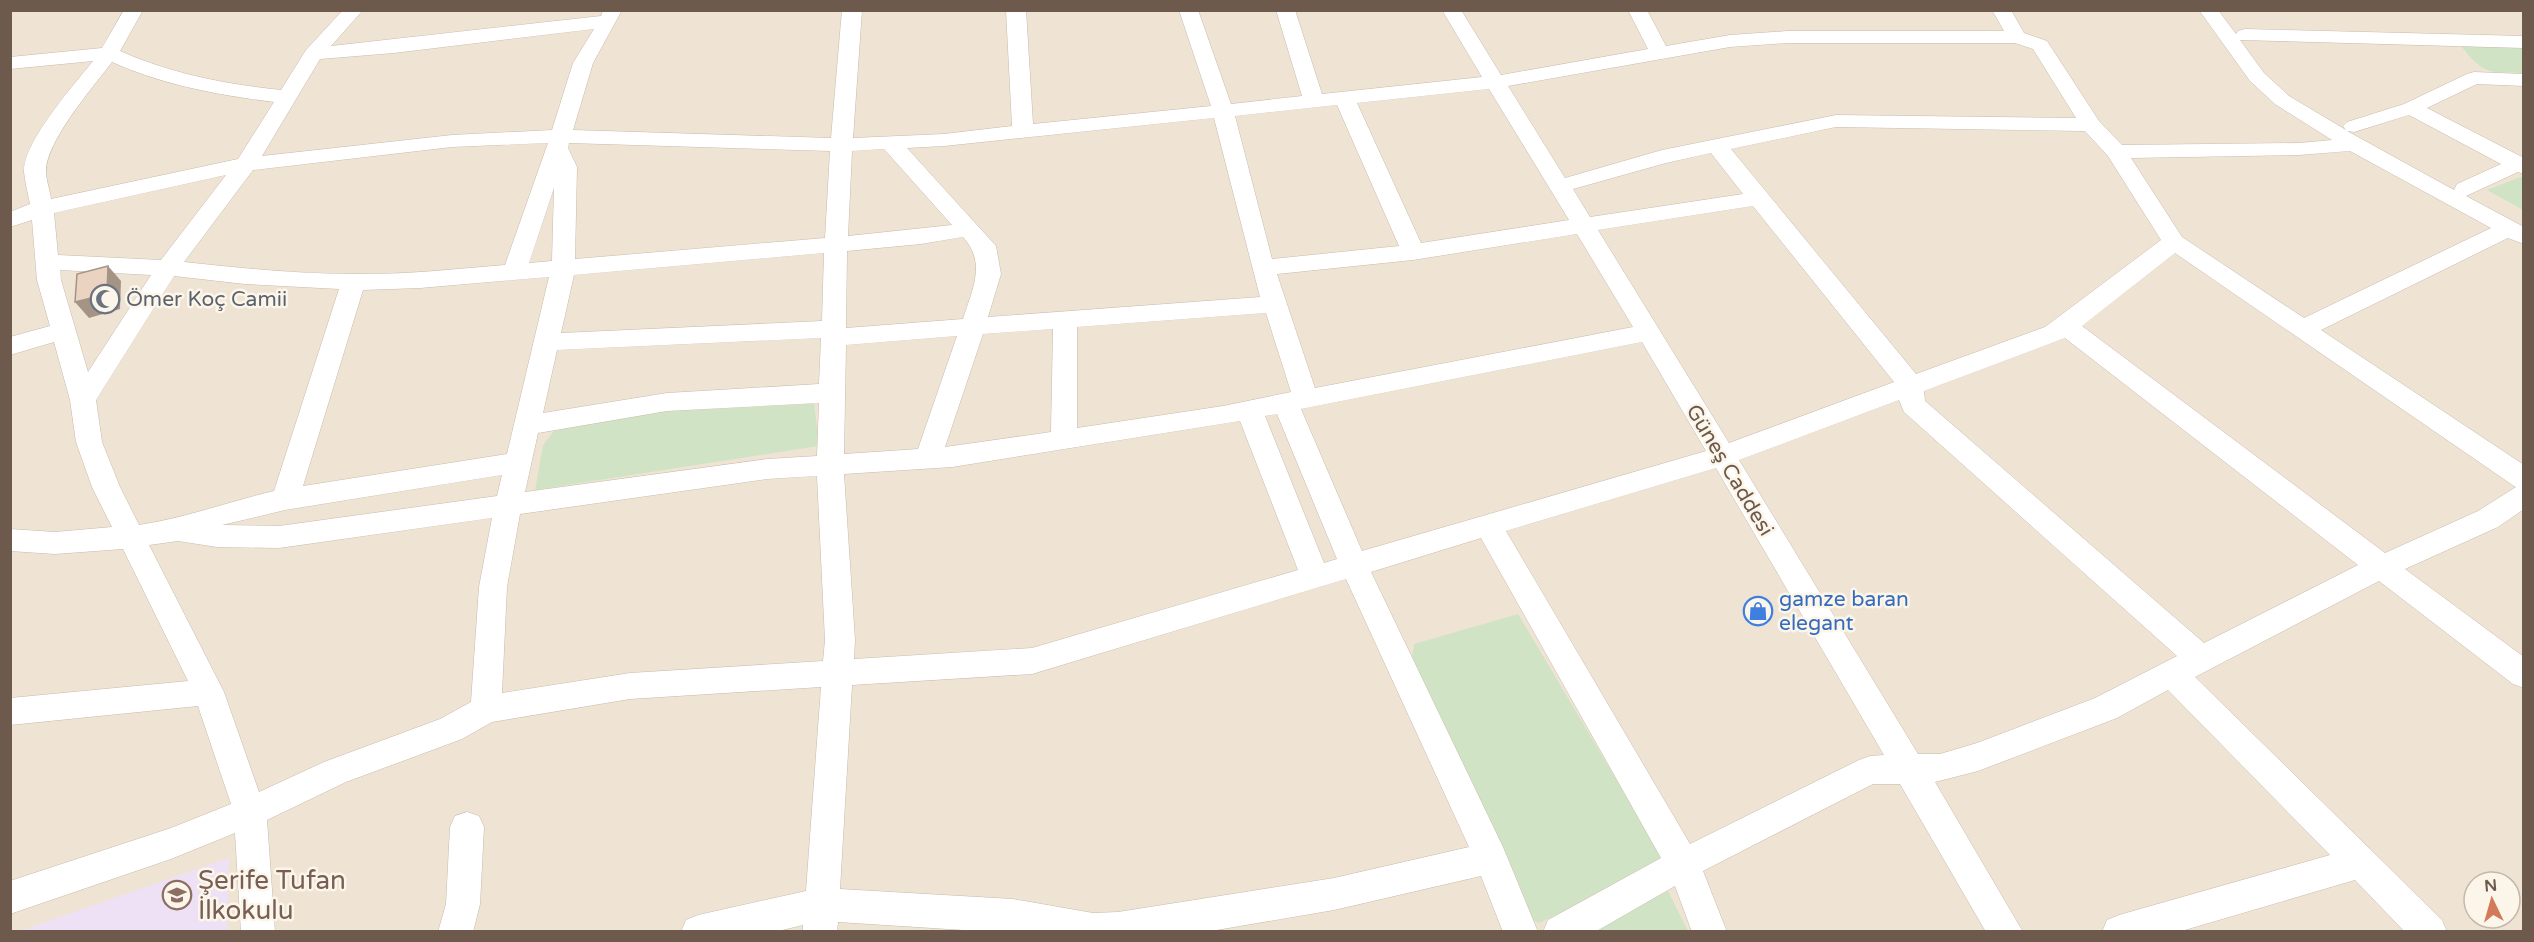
<svg xmlns="http://www.w3.org/2000/svg" width="2534" height="942" viewBox="0 0 2534 942" font-family="'Varela Round',sans-serif">
  <style>
    .residential { fill: #efe4d4; fill-rule: evenodd }
    .education { fill: #eee1f5 }
    .green { fill: #d0e4c5 }
    .lines { fill: none; stroke-linecap: round; stroke-linejoin: round }
    .minor-casing { stroke: #c8baac; stroke-width: 1 }
    .minor { fill: #fff; fill-rule: evenodd }
    .shaded-wall { fill: #a49486 }
    .building { fill: #ead3c0; stroke: #a49486; stroke-width: 1.5 }
    .labels { text-anchor: middle; stroke-width: 5; stroke-linejoin: round; paint-order: stroke }
    .worship-label { font-size: 21px; fill: #5b616d; stroke: #fcf6ea; text-anchor: start }
    .street-label { font-size: 21px; fill: #6e5a4d; stroke: #fcf6ea }
    .shop-label { font-size: 21px; fill: #366cbe; stroke: #fcf6ea; text-anchor: start }
    .near-education-label { font-size: 26px; fill: #785e54; stroke: #fcf6ea; text-anchor: start }
  </style>
  <rect width="100%" height="100%" fill="#f9f2e4"/>
  <path class="residential" d="M 10,11 L 2523,11 L 2523,931 L 11,931 ZM 2474,882 L 2510,882 L 2510,918 L 2474,918 Z"/>
  <path class="education" d="M 229,858 L 227,931 L 20,931 Z"/>
  <g class="green">
    <path d="M 2461,46 L 2523,47 L 2523,73 C 2488,72 2484,75 2461,46 Z"/>
    <path d="M 2523,176 L 2523,210 L 2487,190 Z"/>
    <path d="M 814,401 L 819,446 L 535,490 L 543,445 L 554,431 L 660,411 Z"/>
    <path d="M 1518,614 L 1659,851 L 1661,867 L 1539,923 L 1523,916 L 1412,658 L 1414,644 Z"/>
    <path d="M 1668,891 L 1688,931 L 1591,932 L 1598,918 Z"/>
  </g>
  <g class="lines">
    <g class="minor-casing">
      <g id="minor">
        <path d="M 124,10 L 143,10 L 120,51 C 172,74 225,84 281,90 L 306,50 L 343,10 L 363,10 L 331,46 L 601,16 L 603,10 L 622,10 L 593,63 L 573,130 L 831,138 L 842,10 L 862,10 L 853,138 L 944,134 L 1012,126 L 1006,10 L 1026,10 L 1033,124 L 1211,106 L 1179,10 L 1198,10 L 1231,104 L 1302,96 L 1276,10 L 1295,10 L 1322,94 L 1482,77 L 1442,10 L 1461,10 L 1501,75 L 1648,49 L 1628,10 L 1647,10 L 1666,46 L 1730,35 L 1787,31 L 2004,31 L 1992,10 L 2011,10 L 2024,33 L 2047,41 L 2099,121 L 2122,145 L 2299,143 L 2332,140 L 2275,104 L 2250,81 L 2199,10 L 2218,10 L 2236,34 L 2238,31 L 2245,29 L 2524,36 L 2524,48 L 2240,40 L 2264,73 L 2289,96 L 2346,130 L 2343,126 L 2347,122 L 2404,104 L 2467,74 L 2474,72 L 2524,74 L 2524,86 L 2477,84 L 2427,108 L 2524,158 L 2524,174 L 2518,172 L 2466,196 L 2524,227 L 2524,244 L 2508,238 L 2321,330 L 2524,465 L 2524,509 L 2498,527 L 2405,569 L 2524,657 L 2524,688 L 2513,684 L 2379,581 L 2195,677 L 2442,920 L 2447,932 L 2405,932 L 2355,880 L 2178,932 L 2102,932 L 2107,920 L 2119,915 L 2330,855 L 2168,690 L 2117,718 L 1978,771 L 1935,782 L 2023,932 L 1986,932 L 1900,784 L 1873,784 L 1703,871 L 1727,932 L 1692,932 L 1675,886 L 1595,932 L 1543,932 L 1548,920 L 1661,858 L 1481,538 L 1371,572 L 1503,847 L 1538,932 L 1503,932 L 1481,876 L 1334,910 L 1205,932 L 995,932 L 838,922 L 837,932 L 803,932 L 803,925 L 774,932 L 681,932 L 686,920 L 698,915 L 806,891 L 821,687 L 630,699 L 492,722 L 462,739 L 346,782 L 267,820 L 275,932 L 241,932 L 235,833 L 171,859 L 10,914 L 10,881 L 171,828 L 231,804 L 198,706 L 10,725 L 10,698 L 188,681 L 123,549 L 55,554 L 10,551 L 10,529 L 55,532 L 112,527 L 92,487 L 76,442 L 70,400 L 54,342 L 10,355 L 10,337 L 50,326 L 37,280 L 32,220 L 10,227 L 10,212 L 30,204 C 28,194 25,182 24,172 C 23,142 74,85 93,61 L 10,69 L 10,57 L 102,48 ZM 594,29 L 573,63 L 552,130 L 452,135 L 262,156 L 320,59 L 394,53 ZM 1787,43 L 2015,43 L 2033,49 L 2076,118 L 1836,115 L 1662,150 L 1565,178 L 1508,86 L 1730,47 ZM 112,62 C 163,85 218,95 274,102 L 238,159 L 51,199 C 50,190 46,180 46,172 C 45,142 94,86 112,62 ZM 1489,89 L 1569,220 L 1421,243 L 1357,103 ZM 1337,105 L 1399,246 L 1272,259 L 1235,116 ZM 2409,115 L 2501,164 L 2457,184 L 2454,190 L 2347,131 L 2354,132 ZM 1214,118 L 1260,297 L 988,317 L 1001,274 L 996,246 L 907,148 L 944,146 ZM 1836,127 L 2085,131 L 2108,156 L 2161,240 L 2045,327 L 1916,374 L 1731,149 ZM 548,143 L 505,265 C 454,269 404,275 353,274 C 297,274 240,268 184,262 L 253,170 L 452,147 ZM 569,143 L 830,151 L 825,238 L 575,259 L 577,167 L 568,148 ZM 884,149 L 952,225 L 848,236 L 852,151 ZM 2350,151 L 2491,228 L 2304,318 L 2182,237 L 2131,158 L 2299,155 ZM 1711,153 L 1743,194 L 1590,217 L 1573,189 L 1666,163 ZM 226,175 L 161,260 L 58,255 L 54,213 ZM 554,188 L 552,261 L 529,263 ZM 1753,206 L 1894,382 L 1729,443 L 1598,230 ZM 1577,234 L 1633,327 L 1315,388 L 1277,274 L 1413,260 ZM 963,237 C 987,263 972,290 963,319 L 846,328 L 847,251 L 921,244 ZM 824,253 L 822,321 L 561,333 L 574,275 ZM 2175,253 L 2514,486 L 2516,487 L 2478,511 L 2385,553 L 2082,326 ZM 60,270 L 151,275 L 88,372 L 61,280 ZM 174,276 L 245,284 L 339,289 L 274,491 C 228,502 185,518 139,525 L 120,487 L 102,442 L 96,400 ZM 549,277 L 507,454 L 303,486 L 363,290 L 420,288 ZM 1266,313 L 1291,392 L 1223,406 L 1077,428 L 1077,327 ZM 1053,329 L 1051,432 L 945,447 L 983,334 ZM 957,336 L 918,449 L 844,454 L 846,345 ZM 821,338 L 819,384 L 667,393 L 543,413 L 557,350 ZM 2065,338 L 2358,565 L 2204,643 L 1925,401 L 1924,391 ZM 1642,342 L 1706,451 L 1362,551 L 1301,409 ZM 1899,400 L 1904,412 L 2177,656 L 2095,698 L 1977,743 L 1940,754 L 1918,754 L 1739,460 ZM 819,403 L 817,456 L 767,459 L 525,492 L 538,433 L 667,411 ZM 1277,414 L 1337,559 L 1324,563 L 1265,416 ZM 1240,421 L 1298,570 L 1032,648 L 854,659 L 855,640 L 844,474 L 952,467 ZM 1716,468 L 1884,755 L 1870,756 L 1859,760 L 1690,844 L 1506,531 ZM 502,475 L 497,496 L 279,526 L 222,525 L 285,510 ZM 817,476 L 825,640 L 823,661 L 630,673 L 502,693 L 507,587 L 520,514 L 767,479 ZM 492,518 L 479,587 L 471,702 L 440,719 L 324,762 L 259,792 L 224,692 L 149,545 L 178,541 L 217,547 L 279,548 ZM 1346,579 L 1469,847 L 1334,878 L 1118,912 L 1093,913 L 1013,899 L 840,889 L 852,685 L 1032,674 Z"/>
        <path d="M 467,812 L 479,816 L 484,827 L 480,904 L 473,932 L 438,932 L 446,904 L 450,827 L 455,816 Z"/>
      </g>
    </g>
    <use href="#minor" class="minor"/>
  </g>
  <path class="shaded-wall" d="M 108,266 L 121,281 L 120,309 L 89,318 L 75,302 Z"/>
  <path class="building" d="M 108,266 L 107,294 L 75,302 L 77,274 Z"/>
  <defs>
    <g id="mosque-ring" transform="scale(1.5)"><circle r="9.5" fill="#fcf6ea" stroke="#6b7280" stroke-width="1.5"/><path d="M3.5-4.9A6 6 0 1 0 3.5 4.9A5 5 0 1 1 3.5-4.9Z" fill="#6b7280"/></g>
    <g id="shop-ring" transform="scale(1.5)"><circle r="9.5" fill="#fcf6ea" stroke="#3f7fe0" stroke-width="1.5"/><path d="M-5-2.5h2.3a2.7 3.5 0 0 1 5.4 0H5L5.5 6h-11ZM-1.5-2.5h3a1.5 2.3 0 0 0-3 0Z" fill="#3f7fe0"/></g>
    <g id="school-ring" transform="scale(1.5)"><circle r="9.5" fill="#fcf6ea" stroke="#8d6e63" stroke-width="1.5"/><path d="M0-5L7-2L0 1L-7-2ZM-4 1L0 2.5L4 1V4Q0 6-4 4Z" fill="#8d6e63"/></g>
  </defs>
  <g fill-rule="evenodd">
    <use href="#mosque-ring" x="105" y="299"/>
    <use href="#shop-ring" x="1758" y="611"/>
    <use href="#school-ring" x="177" y="895"/>
  </g>
  <g class="labels">
    <g class="worship-label">
      <text x="126" y="306">Ömer Koç Camii</text>
    </g>
    <g class="street-label">
      <text transform="translate(1730 470) rotate(59)" y="7">Güneş Caddesi</text>
    </g>
    <g class="shop-label">
      <text x="1779" y="606">gamze baran<tspan x="1779" dy="24">elegant</tspan></text>
    </g>
    <g class="near-education-label">
      <text x="198" y="889">Şerife Tufan<tspan x="198" dy="30">İlkokulu</tspan></text>
    </g>
  </g>
  <rect width="2534" height="942" fill="none" stroke="#6e5a4d" stroke-width="24"/>
  <g transform="translate(2492 900) rotate(355)"><circle r="28" fill="#fcf6ea" stroke="#c3b8ab" stroke-width="1.5"/>
  <path d="M0-4.5L10 22L0 15L-10 22Z" fill="#d37a59"/>
  <text y="-9" font-size="16" font-weight="bold" text-anchor="middle" fill="#6e5a4d">N</text>
  </g>
</svg>
